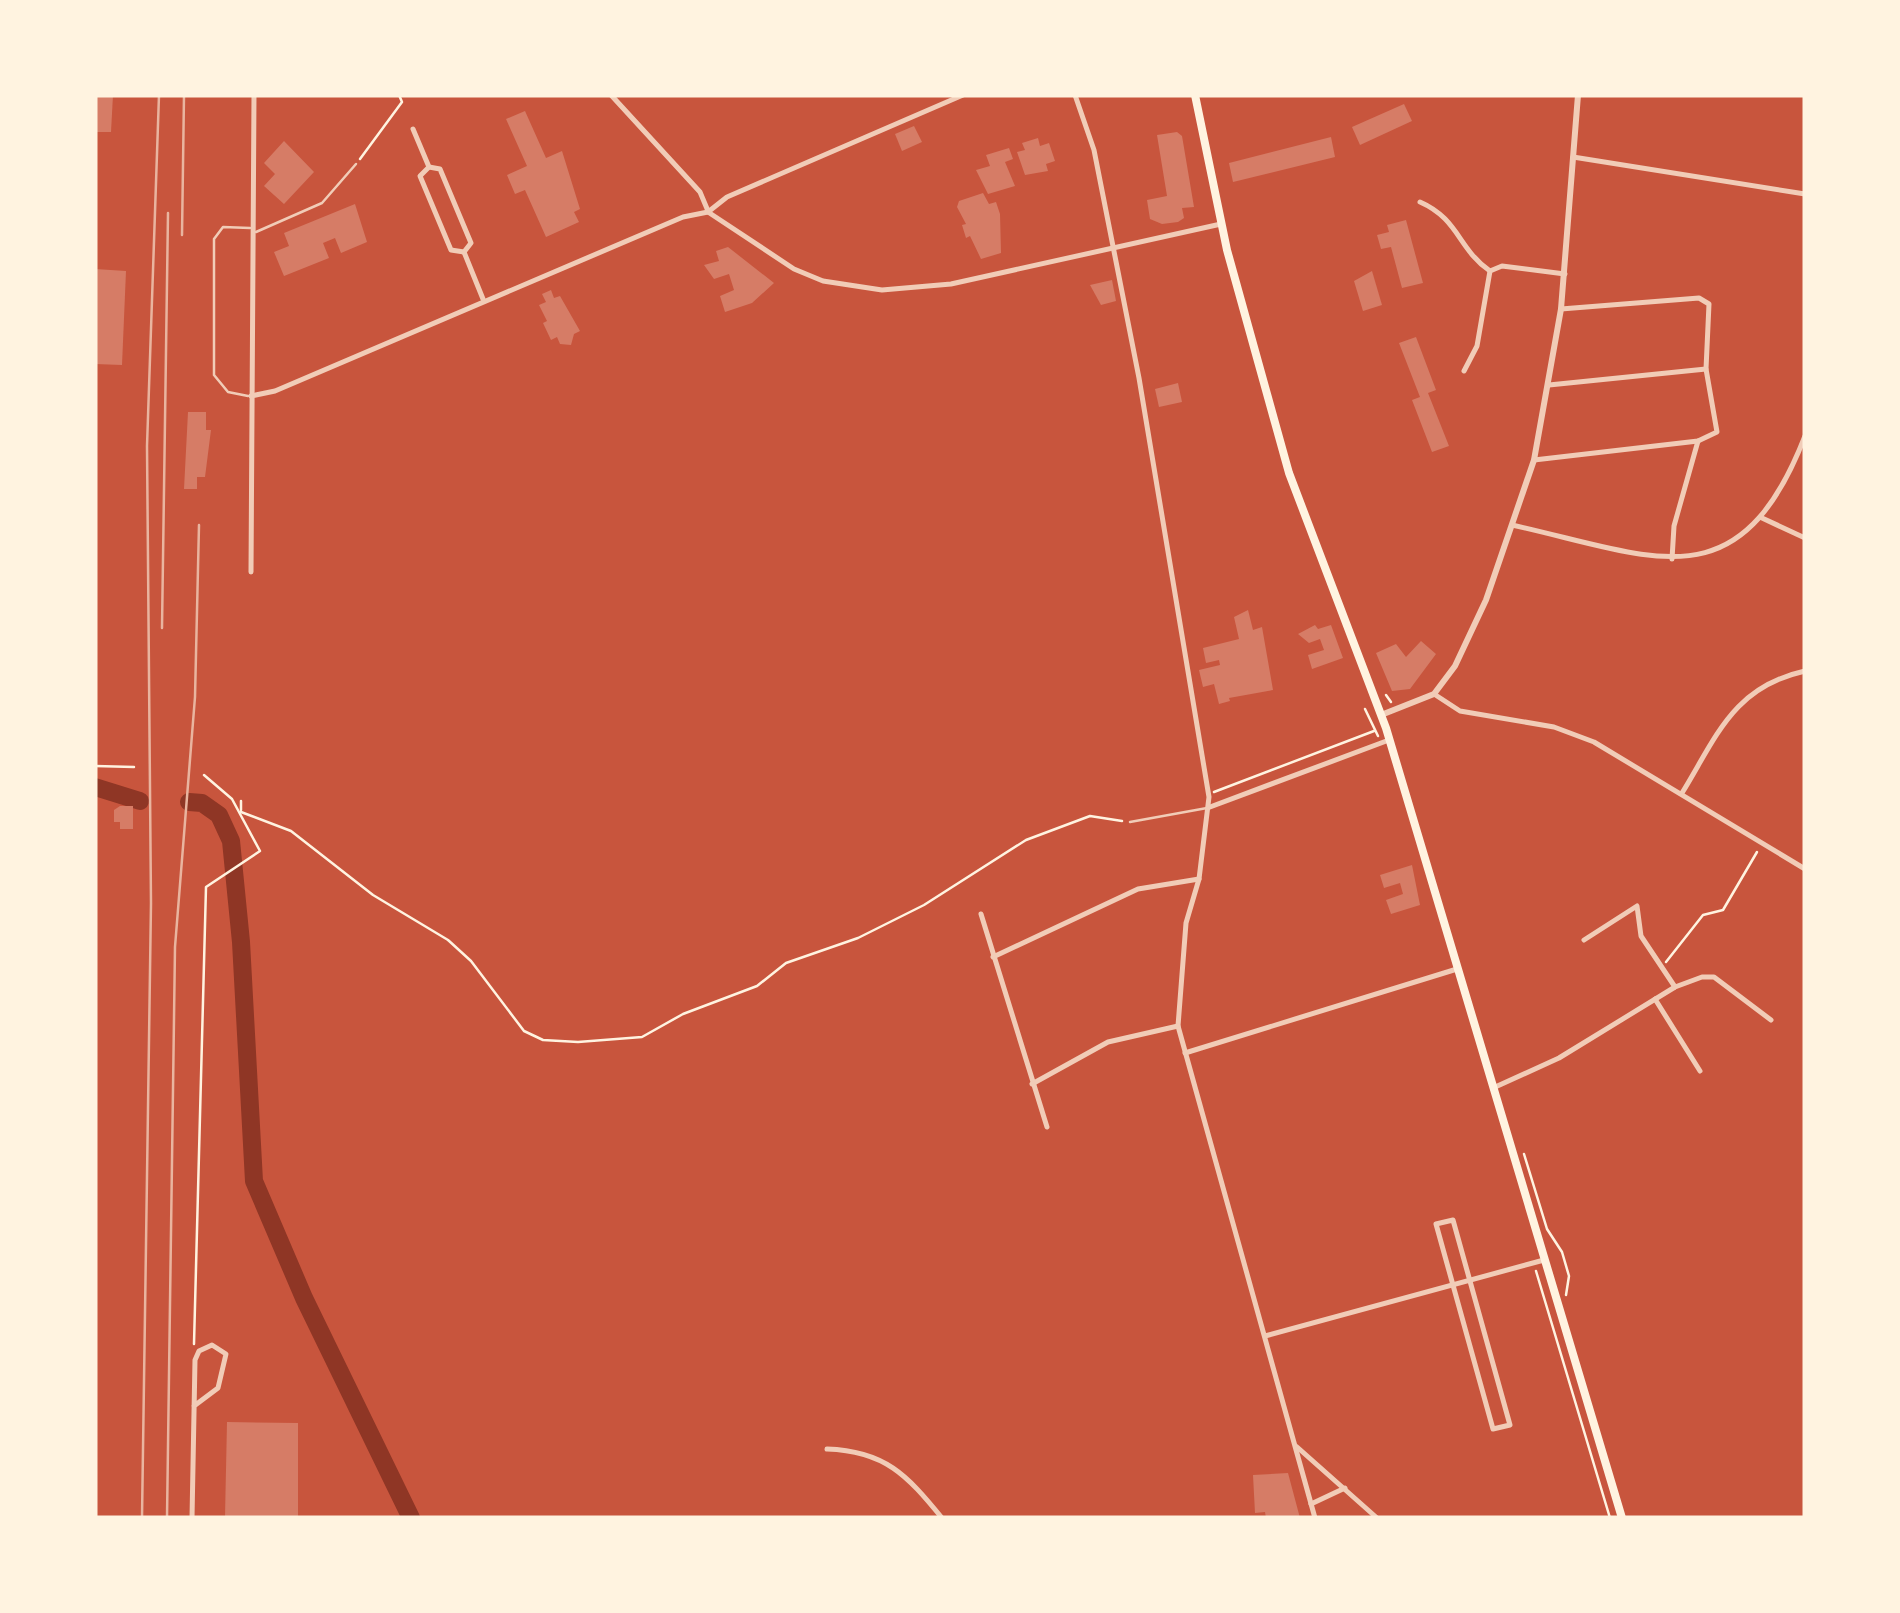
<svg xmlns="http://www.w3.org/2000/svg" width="1900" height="1613" viewBox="0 0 1900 1613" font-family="'Roboto Condensed',sans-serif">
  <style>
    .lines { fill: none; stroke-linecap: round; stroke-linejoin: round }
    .river { stroke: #8f3625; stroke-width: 18 }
    .building { fill: #d67c66 }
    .path { stroke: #fff3e0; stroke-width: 2.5 }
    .service { stroke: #f1ccb7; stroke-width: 2.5 }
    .minor { stroke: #f1ccb7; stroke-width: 5 }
    .tertiary { stroke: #f1ccb7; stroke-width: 6 }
    .secondary { stroke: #fff3e0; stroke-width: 8 }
    .tram { stroke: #e9b49f; stroke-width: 2.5 }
    .rail { stroke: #e9b49f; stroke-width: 2.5 }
  </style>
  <rect width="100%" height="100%" fill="#c8553d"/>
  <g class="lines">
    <g class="river">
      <path d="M 95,787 L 140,801"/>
      <path d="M 189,802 L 202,803 L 219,815 L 231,841 L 241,942 L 254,1181 L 304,1298 L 411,1518"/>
    </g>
  </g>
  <g class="building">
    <path d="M 95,95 L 113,95 L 111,132 L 95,132 Z"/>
    <path d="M 1404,104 L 1412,121 L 1360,145 L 1352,127 Z"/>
    <path d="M 525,111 L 546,158 L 562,151 L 580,209 L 574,212 L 579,222 L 546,237 L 525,190 L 515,194 L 507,175 L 527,166 L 506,119 Z"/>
    <path d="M 914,126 L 922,142 L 902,151 L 895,134 Z"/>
    <path d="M 1177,132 L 1182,136 L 1194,207 L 1182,208 L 1184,218 L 1178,222 L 1162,224 L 1150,219 L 1147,200 L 1167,196 L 1157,135 Z"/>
    <path d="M 1331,137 L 1335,157 L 1233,182 L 1229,163 Z"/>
    <path d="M 1038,138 L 1040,146 L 1049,143 L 1055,161 L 1046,164 L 1048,171 L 1025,175 L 1017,152 L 1025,150 L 1022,143 Z"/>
    <path d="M 284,141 L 314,172 L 284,204 L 264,186 L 275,174 L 264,163 Z"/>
    <path d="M 1009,148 L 1013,159 L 1005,162 L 1015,186 L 988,194 L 976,170 L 990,166 L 986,155 Z"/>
    <path d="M 983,193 L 989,204 L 996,202 L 1000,214 L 1001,253 L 981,259 L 970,236 L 966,238 L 962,225 L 966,224 L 957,207 L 959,201 Z"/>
    <path d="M 355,204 L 367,242 L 341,253 L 335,238 L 323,243 L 329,258 L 284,276 L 274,252 L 289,246 L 284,233 Z"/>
    <path d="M 1406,220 L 1423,283 L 1402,288 L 1391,247 L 1381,249 L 1377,235 L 1389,232 L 1387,225 Z"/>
    <path d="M 728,247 L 774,283 L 752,303 L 725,312 L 720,296 L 734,290 L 729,274 L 714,279 L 704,265 L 719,261 L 716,251 Z"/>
    <path d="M 95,269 L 126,271 L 122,365 L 95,364 Z"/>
    <path d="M 1372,271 L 1382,305 L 1363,311 L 1354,281 Z"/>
    <path d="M 1112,280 L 1116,301 L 1101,305 L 1090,285 Z"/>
    <path d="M 551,290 L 554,298 L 560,296 L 580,331 L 574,334 L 571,345 L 560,344 L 557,337 L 551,340 L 543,323 L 547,321 L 539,305 L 546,302 L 542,294 Z"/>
    <path d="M 1416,337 L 1436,390 L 1428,393 L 1449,446 L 1432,452 L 1412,400 L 1420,397 L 1399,343 Z"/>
    <path d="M 1178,383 L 1182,402 L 1159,407 L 1155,389 Z"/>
    <path d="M 188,412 L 206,412 L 206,430 L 211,430 L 205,477 L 197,477 L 197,489 L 184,489 Z"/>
    <path d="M 1248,610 L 1253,630 L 1262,627 L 1273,690 L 1229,698 L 1230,701 L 1219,704 L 1214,684 L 1203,687 L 1199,670 L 1220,665 L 1219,660 L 1206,663 L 1203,648 L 1239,639 L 1234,617 Z"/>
    <path d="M 1315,625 L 1318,629 L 1331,625 L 1343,658 L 1312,669 L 1308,655 L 1324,650 L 1320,639 L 1309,643 L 1298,634 Z"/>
    <path d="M 1421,641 L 1436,654 L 1410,689 L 1392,691 L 1376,653 L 1396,644 L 1406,657 Z"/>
    <path d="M 120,806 L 133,806 L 133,829 L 120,829 L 120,822 L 114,822 L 114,810 Z"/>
    <path d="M 1412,865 L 1420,905 L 1391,914 L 1386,900 L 1403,894 L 1400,883 L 1384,888 L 1380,875 Z"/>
    <path d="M 227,1422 L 298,1423 L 298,1518 L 225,1517 Z"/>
    <path d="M 1288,1473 L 1300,1518 L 1266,1518 L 1265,1512 L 1255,1513 L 1253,1475 Z"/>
  </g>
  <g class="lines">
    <g class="path">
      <path d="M 360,159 L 402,102 L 399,95"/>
      <path d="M 1386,695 L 1391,702"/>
      <path d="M 1365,709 L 1378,736"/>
      <path d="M 95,766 L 134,767"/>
      <path d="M 1214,792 L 1374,731"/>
      <path d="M 241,810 L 241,801"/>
      <path d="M 241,812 L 291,831 L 373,895 L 448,940 L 471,961 L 524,1031 L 543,1040 L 578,1042 L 642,1037 L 683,1014 L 757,986 L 786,963 L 858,938 L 924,905 L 1026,840 L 1090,816 L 1122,821"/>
      <path d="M 1666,962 L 1703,915 L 1723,910 L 1757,852"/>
      <path d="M 1524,1154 L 1547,1229 L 1562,1252 L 1569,1276 L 1566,1295"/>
      <path d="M 1536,1271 L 1610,1518"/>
      <path d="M 194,1344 L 206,887 L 260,851 L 232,799 L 204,775"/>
    </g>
    <g class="service">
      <path d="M 256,232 L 322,203 L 356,164"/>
      <path d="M 248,396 L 228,392 L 214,375 L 214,239 L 223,227 L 250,228"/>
      <path d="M 1130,822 L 1207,808"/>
    </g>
    <g class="minor">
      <path d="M 611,95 L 700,192 L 708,211"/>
      <path d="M 1075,95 L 1094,150 L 1139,378 L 1209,797 L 1199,879 L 1186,923 L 1178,1026 L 1315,1518"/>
      <path d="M 413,129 L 429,167 L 440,169 L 471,243 L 464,252 L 483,299"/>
      <path d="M 1573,157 L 1805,194"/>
      <path d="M 429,167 L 420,176 L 451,250 L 464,252"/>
      <path d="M 1420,202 C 1459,219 1458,249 1490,271"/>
      <path d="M 708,212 L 794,269 L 823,281 L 882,290 L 951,284 L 1221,224"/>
      <path d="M 1464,371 L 1477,346 L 1490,271 L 1502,266 L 1565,274"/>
      <path d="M 1549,385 L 1706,369"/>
      <path d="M 251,396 L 275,391 L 683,217 L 708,212 L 727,197 L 963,95"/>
      <path d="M 1534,460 L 1698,441 L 1717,432 L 1706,369 L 1709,304 L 1699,298 L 1561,309"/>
      <path d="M 1762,518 L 1805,538"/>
      <path d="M 1512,525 C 1653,556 1739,606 1805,436"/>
      <path d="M 1672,559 L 1674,526 L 1698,441"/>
      <path d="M 251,572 L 254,95"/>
      <path d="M 1434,694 L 1460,711 L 1554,727 L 1594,742 L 1805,869"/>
      <path d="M 1682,793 C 1717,736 1733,687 1805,671"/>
      <path d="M 1210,807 L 1389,740"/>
      <path d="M 981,914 L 1047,1127"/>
      <path d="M 1584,940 L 1637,906 L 1641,936 L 1675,987"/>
      <path d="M 993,957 L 1138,889 L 1199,879"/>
      <path d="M 1655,999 L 1700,1071"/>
      <path d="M 1185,1053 L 1457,969"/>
      <path d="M 1032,1084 L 1108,1042 L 1178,1026"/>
      <path d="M 1493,1088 L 1559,1058 L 1675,987 L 1702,977 L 1714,977 L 1771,1020"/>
      <path d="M 1453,1220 L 1510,1425 L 1493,1429 L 1436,1224 Z"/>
      <path d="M 1265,1336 L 1544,1260"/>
      <path d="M 1297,1447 L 1377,1518"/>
      <path d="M 827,1449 C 885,1451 907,1475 942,1518"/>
      <path d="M 1311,1504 L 1345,1488"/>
      <path d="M 192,1518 L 195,1360 L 199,1351 L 212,1345 L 226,1354 L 218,1388 L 194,1406"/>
    </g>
    <path class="tertiary" d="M 1381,715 L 1434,694 L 1455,666 L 1486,600 L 1534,460 L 1561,309 L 1578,95"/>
    <path class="secondary" d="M 1195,95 L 1227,250 L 1289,473 L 1386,728 L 1622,1518"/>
    <path class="tram" d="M 167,1518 L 175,947 L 195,697 L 199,525"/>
    <g class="rail">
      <path d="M 182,235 L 184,95"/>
      <path d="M 162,628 L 168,213"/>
      <path d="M 142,1518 L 151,903 L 147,446 L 159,95"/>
    </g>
  </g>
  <rect width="1900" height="1613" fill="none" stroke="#fff3e0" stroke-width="195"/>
</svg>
